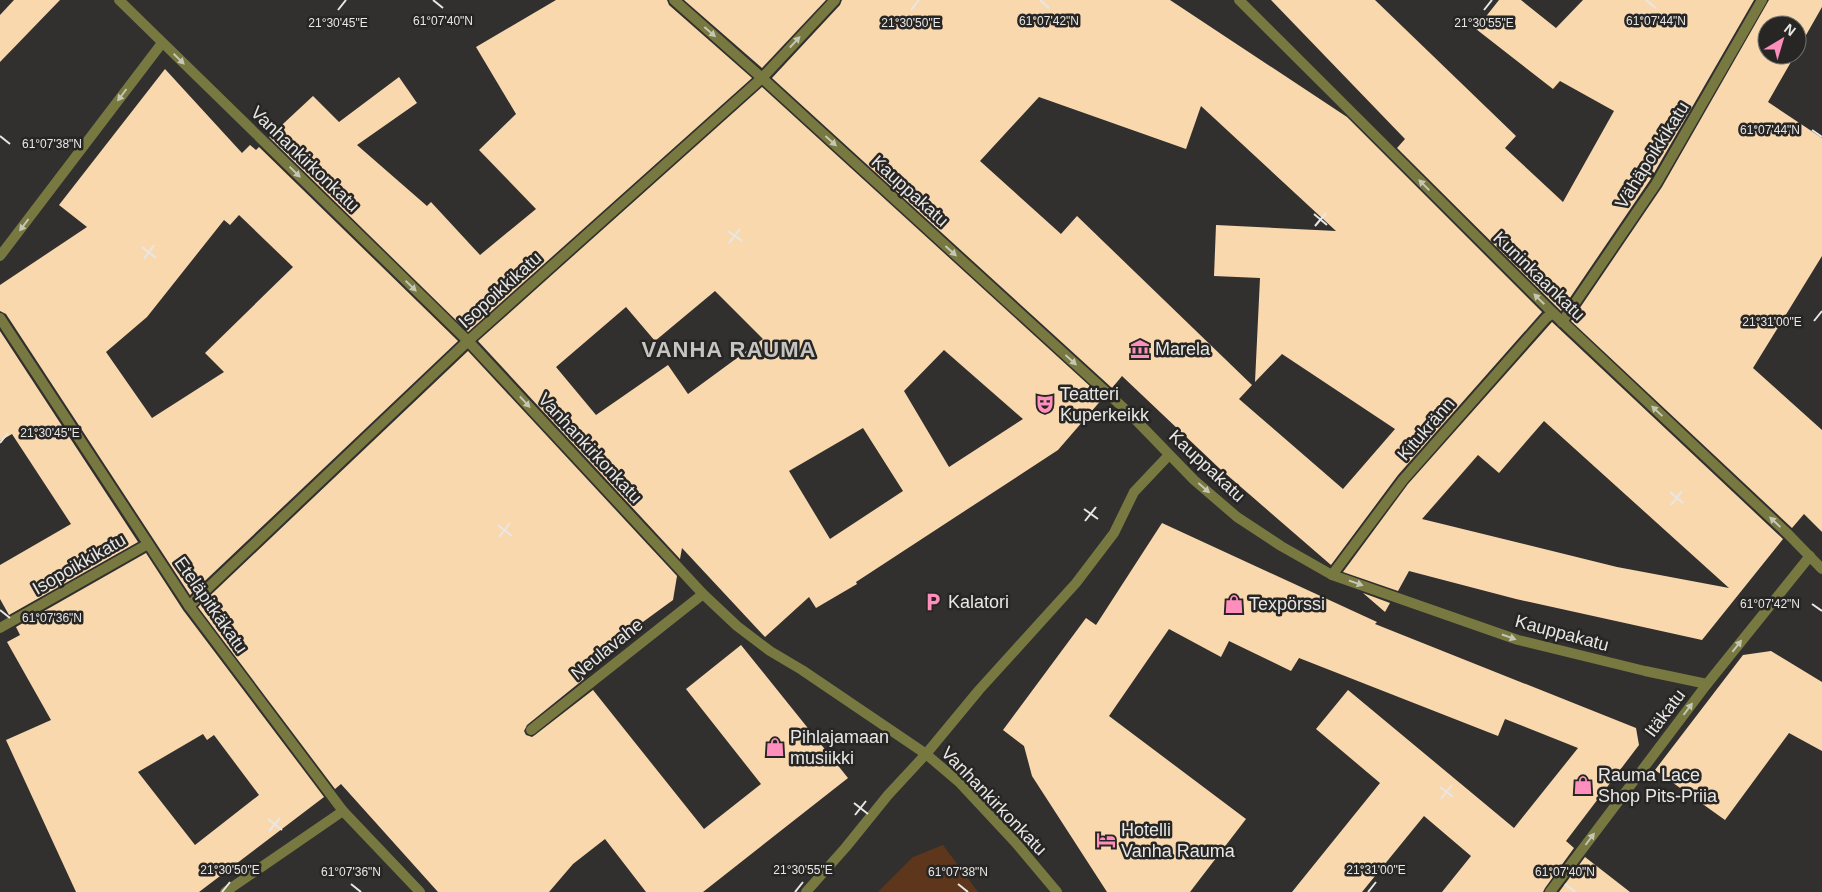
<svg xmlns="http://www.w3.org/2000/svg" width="1822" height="892" viewBox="0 0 1822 892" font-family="Helvetica,sans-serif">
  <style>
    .green { fill: #5d361c }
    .building { fill: #fad8ae; fill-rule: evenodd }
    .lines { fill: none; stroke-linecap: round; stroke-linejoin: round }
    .service { stroke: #787941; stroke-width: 10 }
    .minor { stroke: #787941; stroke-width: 10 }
    .oneway { fill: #c6c6b4 }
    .ticks { fill: none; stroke: #e7e7e5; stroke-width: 2 }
    .labels { text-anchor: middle; stroke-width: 5; stroke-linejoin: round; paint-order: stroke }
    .street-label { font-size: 18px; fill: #e7e7e5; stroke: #272624 }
    .poi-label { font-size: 18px; fill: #e7e7e5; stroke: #272624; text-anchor: start }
    .district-label { font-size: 22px; font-weight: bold; letter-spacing: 1px; fill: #c5c4c1; stroke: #272624 }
    .ticks-label { font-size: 12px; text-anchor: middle; fill: #e7e7e5; stroke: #272624; stroke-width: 5; stroke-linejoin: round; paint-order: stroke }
  </style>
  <rect width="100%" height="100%" fill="#31302e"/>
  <path class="green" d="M 943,845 L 978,892 L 878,892 L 913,857 Z"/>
  <g class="building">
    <path d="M 14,0 L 60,0 L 0,62 L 0,15 Z"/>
    <path d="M 556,0 L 667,0 L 669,5 L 752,78 L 468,332 L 269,137 L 313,96 L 339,122 L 399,77 L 417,103 L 357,145 L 427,206 L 431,202 L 480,255 L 536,209 L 479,150 L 516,114 L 476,47 Z"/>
    <path d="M 684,0 L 826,0 L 762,68 Z"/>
    <path d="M 842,0 L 1170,0 L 1347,117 L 1542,312 L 1398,475 L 1331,565 L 1219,468 L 1122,376 L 1112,388 L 772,78 L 840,5 ZM 1039,97 L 1186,149 L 1201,106 L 1336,231 L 1216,225 L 1214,276 L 1260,278 L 1255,382 L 1282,354 L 1395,429 L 1343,489 L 1239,399 L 1252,385 L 1077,216 L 1061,234 L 980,161 Z"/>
    <path d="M 1271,0 L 1375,0 L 1516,136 L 1505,148 L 1563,202 L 1614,111 L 1560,81 L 1553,89 L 1476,29 L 1499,0 L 1521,0 L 1556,28 L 1583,0 L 1754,0 L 1650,180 L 1561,311 L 1397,148 L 1405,139 Z"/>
    <path d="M 1769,0 L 1822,0 L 1822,7 L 1797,51 L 1797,25 L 1767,25 L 1767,55 L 1795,55 L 1768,102 L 1822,138 L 1822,256 L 1753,368 L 1822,430 L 1822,532 L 1804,514 L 1792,528 L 1571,321 L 1662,187 Z"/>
    <path d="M 165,69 L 242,153 L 250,145 L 256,150 L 259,147 L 458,341 L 190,595 L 6,314 L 0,311 L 0,285 L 87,227 L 59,205 ZM 239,215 L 293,267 L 205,353 L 224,372 L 152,418 L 106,352 L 147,317 L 224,220 L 230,225 Z"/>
    <path d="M 762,87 L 1103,398 L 1058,450 L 856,582 L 857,584 L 816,608 L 809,597 L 765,637 L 682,548 L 680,559 L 478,341 ZM 715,291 L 763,339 L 688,394 L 668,365 L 596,415 L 556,367 L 626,307 L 655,341 ZM 944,350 L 1023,419 L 949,467 L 904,391 ZM 863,428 L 903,491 L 830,539 L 789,471 Z"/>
    <path d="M 1552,322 L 1783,539 L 1702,640 L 1516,599 L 1409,571 L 1398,591 L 1343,572 L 1408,484 ZM 1544,421 L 1729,588 L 1617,567 L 1422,519 L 1478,455 L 1499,473 Z"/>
    <path d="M 0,331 L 138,542 L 9,615 L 0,599 L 0,565 L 71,524 L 12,434 L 0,441 Z"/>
    <path d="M 468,351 L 677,576 L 673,600 L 577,670 L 584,679 L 527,725 L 524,731 L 526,735 L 532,737 L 535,735 L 593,690 L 704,829 L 761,784 L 686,689 L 741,645 L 848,778 L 703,892 L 646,892 L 605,839 L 573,864 L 549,892 L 438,892 L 341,784 L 335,789 L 198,607 Z"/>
    <path d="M 1162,523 L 1377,622 L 1375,624 L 1636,728 L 1639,745 L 1566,841 L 1574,848 L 1545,888 L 1543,892 L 1442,892 L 1471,856 L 1424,816 L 1362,892 L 1292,892 L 1380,783 L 1316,729 L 1348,690 L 1514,828 L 1578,748 L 1505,719 L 1498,736 L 1299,658 L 1291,671 L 1229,641 L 1221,657 L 1169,629 L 1109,716 L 1246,819 L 1190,892 L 1107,892 L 1032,776 L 1024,746 L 1003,730 L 1086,618 L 1096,625 Z"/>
    <path d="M 146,553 L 183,610 L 324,797 L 199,892 L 76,892 L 6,740 L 51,720 L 7,642 L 20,635 L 16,627 ZM 203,734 L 207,740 L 214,735 L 259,795 L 195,845 L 138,772 Z"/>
    <path d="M 1363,593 L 1390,603 L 1385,612 Z"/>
    <path d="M 1771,651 L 1822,682 L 1822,751 L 1789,733 L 1725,820 L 1655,770 L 1743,655 Z"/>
    <path d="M 1585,857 L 1630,892 L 1559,892 Z"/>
  </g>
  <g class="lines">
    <path class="service" d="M 1332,575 L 1403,480 L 1546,318 L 1553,313"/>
    <g class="minor">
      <path d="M 119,0 L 468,341 L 703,594 L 737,626 L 770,651 L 802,670 L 926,754 L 960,783 L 1015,842 L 1057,892"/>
      <path d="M 674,0 L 762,78 L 1128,412 L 1194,480 L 1237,517 L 1281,546 L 1332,575 L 1518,640 L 1645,671 L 1707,684"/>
      <path d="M 1239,0 L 1553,313 L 1788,534 L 1822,569"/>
      <path d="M 0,256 L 162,43"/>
      <path d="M 0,318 L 189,606 L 343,811 L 420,892"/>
      <path d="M 1562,322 L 1656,184 L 1762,0"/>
      <path d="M 189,606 L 468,341 L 762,78 L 835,0"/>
      <path d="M 0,628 L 148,544"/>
      <path d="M 531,730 L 703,594"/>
      <path d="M 225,892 L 343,811"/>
      <path d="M 806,892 L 846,847 L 888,795 L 926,754 L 979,690 L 1076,583 L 1114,533 L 1134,492 L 1169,455"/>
      <path d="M 1550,892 L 1707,684 L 1810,556"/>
    </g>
  </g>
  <defs><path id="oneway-solid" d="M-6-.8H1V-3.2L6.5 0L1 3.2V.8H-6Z" transform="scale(1.25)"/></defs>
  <g class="oneway">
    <use href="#oneway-solid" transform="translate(710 32) rotate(41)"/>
    <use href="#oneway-solid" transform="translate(795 42) rotate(-47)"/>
    <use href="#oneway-solid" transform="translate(179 59) rotate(44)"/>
    <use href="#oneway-solid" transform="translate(122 95) rotate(127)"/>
    <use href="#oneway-solid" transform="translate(831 141) rotate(42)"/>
    <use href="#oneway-solid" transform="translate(295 172) rotate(44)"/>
    <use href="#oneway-solid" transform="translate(1424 185) rotate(-135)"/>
    <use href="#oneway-solid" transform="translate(24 225) rotate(127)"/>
    <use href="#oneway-solid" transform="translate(951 251) rotate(42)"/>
    <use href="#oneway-solid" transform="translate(411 286) rotate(44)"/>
    <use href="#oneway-solid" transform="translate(1539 299) rotate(-135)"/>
    <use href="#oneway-solid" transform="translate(1071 360) rotate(42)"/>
    <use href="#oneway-solid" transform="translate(525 402) rotate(47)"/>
    <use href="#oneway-solid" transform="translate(1657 411) rotate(-137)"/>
    <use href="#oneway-solid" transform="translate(1204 488) rotate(41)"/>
    <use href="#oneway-solid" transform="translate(1775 522) rotate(-137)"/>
    <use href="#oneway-solid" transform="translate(1356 583) rotate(19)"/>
    <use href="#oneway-solid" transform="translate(1509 637) rotate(19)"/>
    <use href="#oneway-solid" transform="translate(1737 646) rotate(-52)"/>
    <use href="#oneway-solid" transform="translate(1688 709) rotate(-53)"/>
    <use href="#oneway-solid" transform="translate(1590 839) rotate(-53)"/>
  </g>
  <path class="ticks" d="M 433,0 L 443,8M 1040,0 L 1049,8M 1646,0 L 1656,8M 338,10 L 346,0M 911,10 L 919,0M 1484,10 L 1492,0M 1812,130 L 1822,137M 0,136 L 10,144M 1314,214 L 1327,225M 1315,226 L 1326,213M 728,231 L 742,241M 729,243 L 740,229M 142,247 L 156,258M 144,259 L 154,245M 1814,321 L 1822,311M 0,443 L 8,433M 1670,492 L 1683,503M 1671,505 L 1682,491M 1084,509 L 1098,519M 1085,521 L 1096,507M 498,525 L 512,536M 499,537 L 510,523M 1812,604 L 1822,611M 0,610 L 10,618M 1440,787 L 1453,797M 1441,799 L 1452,785M 854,803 L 868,814M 855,815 L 866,801M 268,819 L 282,830M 269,831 L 280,818M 351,884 L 361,892M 958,884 L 968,892M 1565,884 L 1575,892M 222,892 L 230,882M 795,892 L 803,882M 1368,892 L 1376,882"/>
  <defs>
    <g id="museum-bare" transform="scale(1.5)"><path d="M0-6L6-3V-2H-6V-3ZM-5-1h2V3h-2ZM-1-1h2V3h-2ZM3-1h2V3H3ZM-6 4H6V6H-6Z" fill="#fe8ebb" stroke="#272624" stroke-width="2.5" paint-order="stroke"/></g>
    <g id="theatre-bare" transform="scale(1.5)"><path d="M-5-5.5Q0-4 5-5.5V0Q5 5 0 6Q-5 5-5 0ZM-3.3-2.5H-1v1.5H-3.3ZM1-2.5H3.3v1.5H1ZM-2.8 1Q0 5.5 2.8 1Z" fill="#fe8ebb" stroke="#272624" stroke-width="2.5" paint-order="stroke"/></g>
    <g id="parking-bare" transform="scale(1.5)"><path d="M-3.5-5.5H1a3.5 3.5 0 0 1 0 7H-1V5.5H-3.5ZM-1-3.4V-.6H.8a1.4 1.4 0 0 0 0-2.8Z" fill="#fe8ebb" stroke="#272624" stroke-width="2.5" paint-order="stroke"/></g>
    <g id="shop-bare" transform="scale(1.5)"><path d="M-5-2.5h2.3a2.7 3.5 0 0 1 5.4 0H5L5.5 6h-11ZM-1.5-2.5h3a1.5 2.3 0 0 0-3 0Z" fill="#fe8ebb" stroke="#272624" stroke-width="2.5" paint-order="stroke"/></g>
    <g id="hotel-bare" transform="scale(1.5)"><path d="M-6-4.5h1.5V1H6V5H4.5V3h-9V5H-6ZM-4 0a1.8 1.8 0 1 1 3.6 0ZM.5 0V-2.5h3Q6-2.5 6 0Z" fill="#fe8ebb" stroke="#272624" stroke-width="2.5" paint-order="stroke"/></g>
  </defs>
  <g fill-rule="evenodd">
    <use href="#museum-bare" x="1140" y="349"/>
    <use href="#theatre-bare" x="1045" y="404"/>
    <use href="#parking-bare" x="933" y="602"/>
    <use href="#shop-bare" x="1234" y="604"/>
    <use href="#shop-bare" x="775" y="747"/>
    <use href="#shop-bare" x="1583" y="785"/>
    <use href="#hotel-bare" x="1106" y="840"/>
  </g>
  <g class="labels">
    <g class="street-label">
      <text transform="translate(1652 155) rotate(-58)" y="6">Vähäpoikkikatu</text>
      <text transform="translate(305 159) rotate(44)" y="6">Vanhankirkonkatu</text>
      <text transform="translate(910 191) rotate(42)" y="6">Kauppakatu</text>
      <text transform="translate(1539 276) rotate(44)" y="6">Kuninkaankatu</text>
      <text transform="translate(500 290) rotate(-42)" y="6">Isopoikkikatu</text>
      <text transform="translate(1426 429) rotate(-49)" y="6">Kitukränn</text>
      <text transform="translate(590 448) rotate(47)" y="6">Vanhankirkonkatu</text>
      <text transform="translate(1207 466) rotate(43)" y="6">Kauppakatu</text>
      <text transform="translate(79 564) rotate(-30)" y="6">Isopoikkikatu</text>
      <text transform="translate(211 605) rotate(55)" y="6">Eteläpitkäkatu</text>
      <text transform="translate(1562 633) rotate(15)" y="6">Kauppakatu</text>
      <text transform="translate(607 649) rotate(-39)" y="6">Neulavahe</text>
      <text transform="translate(1665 713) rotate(-53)" y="6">Itäkatu</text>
      <text transform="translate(994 801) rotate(46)" y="6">Vanhankirkonkatu</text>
    </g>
    <g class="poi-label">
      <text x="1155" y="355">Marela</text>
      <text x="1060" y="400">Teatteri<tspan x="1060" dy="21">Kuperkeikk</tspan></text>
      <text x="948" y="608">Kalatori</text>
      <text x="1249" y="610">Texpörssi</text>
      <text x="790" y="743">Pihlajamaan<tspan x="790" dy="21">musiikki</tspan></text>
      <text x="1598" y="781">Rauma Lace<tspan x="1598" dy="21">Shop Pits-Priia</tspan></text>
      <text x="1121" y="836">Hotelli<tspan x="1121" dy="21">Vanha Rauma</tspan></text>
    </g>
    <g class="district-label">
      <text x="729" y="357">VANHA RAUMA</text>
    </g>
  </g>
  <g class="ticks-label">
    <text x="443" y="25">61°07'40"N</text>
    <text x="1049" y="25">61°07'42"N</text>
    <text x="1656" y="25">61°07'44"N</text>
    <text x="338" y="27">21°30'45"E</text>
    <text x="911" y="27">21°30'50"E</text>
    <text x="1484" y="27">21°30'55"E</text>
    <text x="1770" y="134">61°07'44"N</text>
    <text x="52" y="148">61°07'38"N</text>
    <text x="1772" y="326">21°31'00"E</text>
    <text x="50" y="437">21°30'45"E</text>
    <text x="1770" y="608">61°07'42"N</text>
    <text x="52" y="622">61°07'36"N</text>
    <text x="230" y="874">21°30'50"E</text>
    <text x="803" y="874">21°30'55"E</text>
    <text x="1376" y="874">21°31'00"E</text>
    <text x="351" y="876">61°07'36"N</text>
    <text x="958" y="876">61°07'38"N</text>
    <text x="1565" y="876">61°07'40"N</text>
  </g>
  <g transform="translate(1782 40) rotate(38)"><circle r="24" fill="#272624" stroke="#747371"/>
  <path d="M0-4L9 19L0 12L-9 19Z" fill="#fe8ebb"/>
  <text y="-8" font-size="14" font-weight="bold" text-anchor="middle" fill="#e7e7e5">N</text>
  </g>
</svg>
